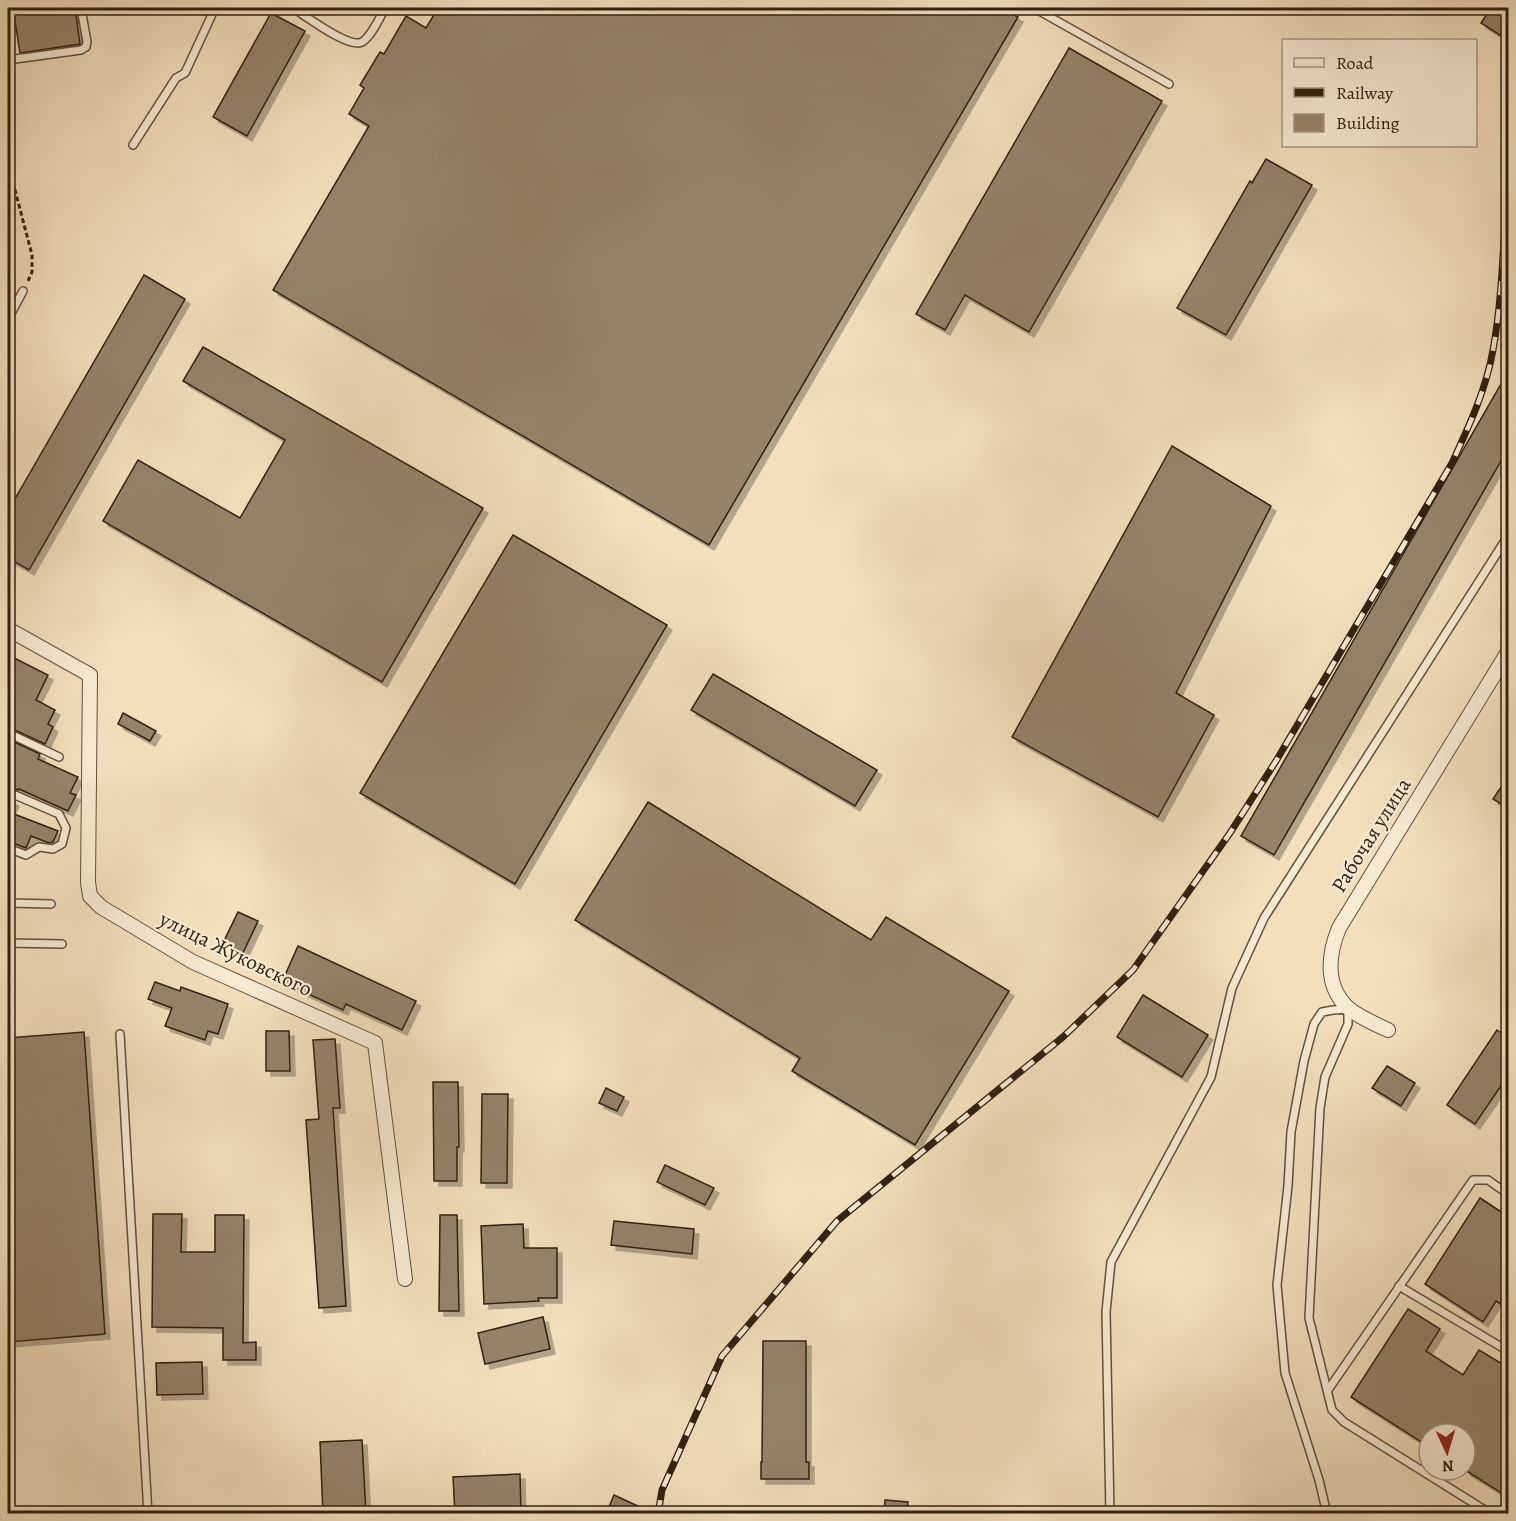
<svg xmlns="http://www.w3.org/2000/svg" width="1516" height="1521" viewBox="0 0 1516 1521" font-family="Alegreya,serif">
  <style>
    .building { fill: #96836a; stroke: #312012; stroke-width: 1.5; filter: url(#shadow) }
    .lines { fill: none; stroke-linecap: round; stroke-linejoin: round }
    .service-casing { stroke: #62503c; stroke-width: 10 }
    .minor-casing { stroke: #62503c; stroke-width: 16 }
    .path { stroke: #312012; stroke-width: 3; stroke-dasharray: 4.5 3; stroke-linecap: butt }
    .service { stroke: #f7ead3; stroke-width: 7 }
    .minor { stroke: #f7ead3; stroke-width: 14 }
    .rail-casing { stroke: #312012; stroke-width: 7 }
    .rail { stroke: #f7ead3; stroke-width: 4.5; stroke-dasharray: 14; stroke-linecap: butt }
    .labels { text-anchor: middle; stroke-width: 4.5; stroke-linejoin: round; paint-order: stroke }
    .street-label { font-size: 21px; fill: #312012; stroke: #f7ead3 }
  </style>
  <defs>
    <filter id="shadow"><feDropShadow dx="5" dy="5" stdDeviation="0" flood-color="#0004"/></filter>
  </defs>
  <rect width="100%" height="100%" fill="#f3dfbc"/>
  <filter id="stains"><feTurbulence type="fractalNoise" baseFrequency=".00333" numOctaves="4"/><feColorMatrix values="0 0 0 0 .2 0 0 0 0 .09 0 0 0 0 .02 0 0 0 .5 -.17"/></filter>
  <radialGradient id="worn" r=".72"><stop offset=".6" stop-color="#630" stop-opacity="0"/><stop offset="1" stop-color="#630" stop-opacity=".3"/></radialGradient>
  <g class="building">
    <path d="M 13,8 L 75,8 L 80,44 L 20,53 Z"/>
    <path d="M 438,8 L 1002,8 L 1018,17 L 709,545 L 273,290 L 369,126 L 349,114 L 364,88 L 360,85 L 380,52 L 384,54 L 406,16 L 426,28 Z"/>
    <path d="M 1491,8 L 1509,8 L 1509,41 L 1481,23 Z"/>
    <path d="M 271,13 L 305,31 L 247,136 L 213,117 Z"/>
    <path d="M 1069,48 L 1162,101 L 1029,332 L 965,295 L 945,330 L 916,314 Z"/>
    <path d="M 1266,159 L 1312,185 L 1226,335 L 1177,308 L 1250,181 L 1252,183 Z"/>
    <path d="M 144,275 L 185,299 L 29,570 L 8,558 L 8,511 Z"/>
    <path d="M 203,347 L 483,508 L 382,682 L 103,521 L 138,460 L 240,518 L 285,440 L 183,381 Z"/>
    <path d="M 1509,370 L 1509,447 L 1274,855 L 1241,836 Z"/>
    <path d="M 1172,446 L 1271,506 L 1176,693 L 1214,715 L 1158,817 L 1012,737 Z"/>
    <path d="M 513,535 L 667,625 L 515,884 L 360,793 Z"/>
    <path d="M 8,655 L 48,675 L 36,700 L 55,710 L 48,724 L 53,727 L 45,744 L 8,727 Z"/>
    <path d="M 713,674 L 877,770 L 855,806 L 691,710 Z"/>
    <path d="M 123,713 L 156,731 L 150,741 L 118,724 Z"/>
    <path d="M 8,739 L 40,754 L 38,759 L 78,777 L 70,793 L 76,795 L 68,811 L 19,789 L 18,790 L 8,786 Z"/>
    <path d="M 1509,775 L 1509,809 L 1493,799 Z"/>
    <path d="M 8,798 L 14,801 L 9,812 L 58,831 L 53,842 L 49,843 L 31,836 L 26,848 L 8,841 Z"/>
    <path d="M 648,802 L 871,940 L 886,917 L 1009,991 L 915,1145 L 792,1071 L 800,1058 L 575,920 Z"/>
    <path d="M 238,912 L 258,921 L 243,953 L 223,943 Z"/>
    <path d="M 298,946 L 416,1001 L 402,1030 L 346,1004 L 343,1010 L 282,982 Z"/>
    <path d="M 155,982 L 180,991 L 181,987 L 228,1004 L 218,1034 L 208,1031 L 205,1040 L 165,1026 L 172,1008 L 148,999 Z"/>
    <path d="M 1143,995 L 1208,1035 L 1182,1077 L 1117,1037 Z"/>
    <path d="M 1497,1030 L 1509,1038 L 1509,1074 L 1475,1124 L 1447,1105 Z"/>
    <path d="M 266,1031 L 289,1031 L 290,1071 L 266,1071 Z"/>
    <path d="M 84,1032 L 105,1334 L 8,1342 L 8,1038 Z"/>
    <path d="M 335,1039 L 340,1108 L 333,1108 L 346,1306 L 319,1308 L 306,1120 L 319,1119 L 313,1040 Z"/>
    <path d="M 1387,1066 L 1415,1083 L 1401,1106 L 1372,1088 Z"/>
    <path d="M 433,1082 L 458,1082 L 459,1147 L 457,1147 L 457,1181 L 434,1181 Z"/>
    <path d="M 606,1088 L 624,1097 L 617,1111 L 599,1103 Z"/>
    <path d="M 482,1094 L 508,1094 L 507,1183 L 481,1183 Z"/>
    <path d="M 665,1165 L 714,1188 L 705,1205 L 657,1182 Z"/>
    <path d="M 1480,1198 L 1509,1217 L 1509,1309 L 1496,1301 L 1483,1322 L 1425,1284 Z"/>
    <path d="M 153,1214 L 182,1214 L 181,1252 L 215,1252 L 215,1215 L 244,1215 L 243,1343 L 256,1342 L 256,1360 L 223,1360 L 223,1328 L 152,1327 Z"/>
    <path d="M 440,1215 L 457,1215 L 459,1311 L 439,1311 Z"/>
    <path d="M 614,1221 L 694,1229 L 692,1254 L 611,1245 Z"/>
    <path d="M 523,1224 L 524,1248 L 557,1248 L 557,1298 L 538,1298 L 539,1301 L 484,1304 L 481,1226 Z"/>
    <path d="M 1408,1309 L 1440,1329 L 1426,1351 L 1463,1375 L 1479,1350 L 1509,1368 L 1509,1498 L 1465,1470 L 1465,1434 L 1429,1434 L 1429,1447 L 1351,1397 Z"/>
    <path d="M 543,1317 L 550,1349 L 485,1364 L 478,1333 Z"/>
    <path d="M 763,1341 L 806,1341 L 806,1462 L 809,1462 L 809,1479 L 761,1479 L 761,1462 L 762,1462 Z"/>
    <path d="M 202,1362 L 203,1394 L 157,1395 L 156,1363 Z"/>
    <path d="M 362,1440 L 366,1514 L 323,1514 L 320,1442 Z"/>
    <path d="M 520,1474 L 521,1514 L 455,1514 L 453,1477 Z"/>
    <path d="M 614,1495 L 655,1514 L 606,1514 Z"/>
    <path d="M 885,1500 L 908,1502 L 907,1514 L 884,1514 Z"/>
  </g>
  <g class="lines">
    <g class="service-casing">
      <g id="service">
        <path d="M 293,8 C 306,16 349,49 362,42 C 371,37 380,17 385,8"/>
        <path d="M 1034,8 L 1169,84"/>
        <path d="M 8,60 L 81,50 L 86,47 L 87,42 L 81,8"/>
        <path d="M 133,145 L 176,78 L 185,73 L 215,8"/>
        <path d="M 8,319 L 23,291"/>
        <path d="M 8,733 L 59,757"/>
        <path d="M 8,792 L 59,814 L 66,828 L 62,844 L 53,849 L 39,847 L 26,855 L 8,848"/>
        <path d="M 8,903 L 51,904"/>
        <path d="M 8,943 L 62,944"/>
        <path d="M 120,1034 L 148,1514"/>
        <path d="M 1399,1286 L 1508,1351"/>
        <path d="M 1328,1390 L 1473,1180 L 1488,1180 L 1508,1194"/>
        <path d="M 1110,1514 L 1106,1312 L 1111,1262 L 1211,1077 L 1232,988 L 1264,918 L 1508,536"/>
        <path d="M 1327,1514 L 1319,1480 L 1285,1373 L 1277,1285 L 1288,1186 L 1291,1132 L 1304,1061 L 1314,1024 L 1322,1012 L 1333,1010 L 1348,1009 L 1348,1024 L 1325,1077 L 1320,1108 L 1309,1318 L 1332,1410 L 1344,1422 L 1491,1514"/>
      </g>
    </g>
    <g class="minor-casing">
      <g id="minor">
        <path d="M 8,629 L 90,675 L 88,882 L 90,896 L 101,907 L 193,962 L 375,1043 L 405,1279"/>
        <path d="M 1388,1030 C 1377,1025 1355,1015 1347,1007 C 1325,985 1328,955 1339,928 L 1508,652"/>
      </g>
    </g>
    <path class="path" d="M 8,186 L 15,190 L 32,255 L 32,272 L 28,281"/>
    <use href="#service" class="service"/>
    <use href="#minor" class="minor"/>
    <g class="rail-casing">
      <path id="rail" d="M 658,1514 L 662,1490 L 722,1356 L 837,1221 L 1063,1037 L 1133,970 L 1230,833 L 1276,761 L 1452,463 C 1469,426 1486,390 1493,350 C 1503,295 1503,238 1508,183"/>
    </g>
    <use href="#rail" class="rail"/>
  </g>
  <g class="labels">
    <g class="street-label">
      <text transform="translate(1371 835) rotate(-58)" y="7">Рабочая улица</text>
      <text transform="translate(236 954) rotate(26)" y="7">улица Жуковского</text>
    </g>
  </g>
  <rect width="1516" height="1521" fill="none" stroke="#f3dfbc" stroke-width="30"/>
  <rect x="9" y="9" width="1498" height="1503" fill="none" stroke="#312012" stroke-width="3"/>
  <rect x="15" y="15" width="1486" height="1491" fill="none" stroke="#312012" stroke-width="1.5"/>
  <rect x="1282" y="39" width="195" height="108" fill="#f7ead3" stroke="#a89986" stroke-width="1.5"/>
  <rect x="1294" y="58" width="30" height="9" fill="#f7ead3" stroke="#a89986" stroke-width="1.5"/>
  <text x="1336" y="69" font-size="18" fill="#312012">Road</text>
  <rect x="1294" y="88" width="30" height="9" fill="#312012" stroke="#a89986" stroke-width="1.5"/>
  <text x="1336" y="99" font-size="18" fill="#312012">Railway</text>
  <rect x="1294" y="114" width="30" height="18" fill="#96836a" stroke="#a89986" stroke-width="1.5"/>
  <text x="1336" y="129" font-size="18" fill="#312012">Building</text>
  <g transform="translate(1447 1452) rotate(176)"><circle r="28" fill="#f7ead3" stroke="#a89986" stroke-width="1.5"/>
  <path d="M0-4.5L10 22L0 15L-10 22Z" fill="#8f2418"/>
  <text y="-9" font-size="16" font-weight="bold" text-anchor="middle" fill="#312012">N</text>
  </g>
  <rect width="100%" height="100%" filter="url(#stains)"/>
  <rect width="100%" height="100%" fill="url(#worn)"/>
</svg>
